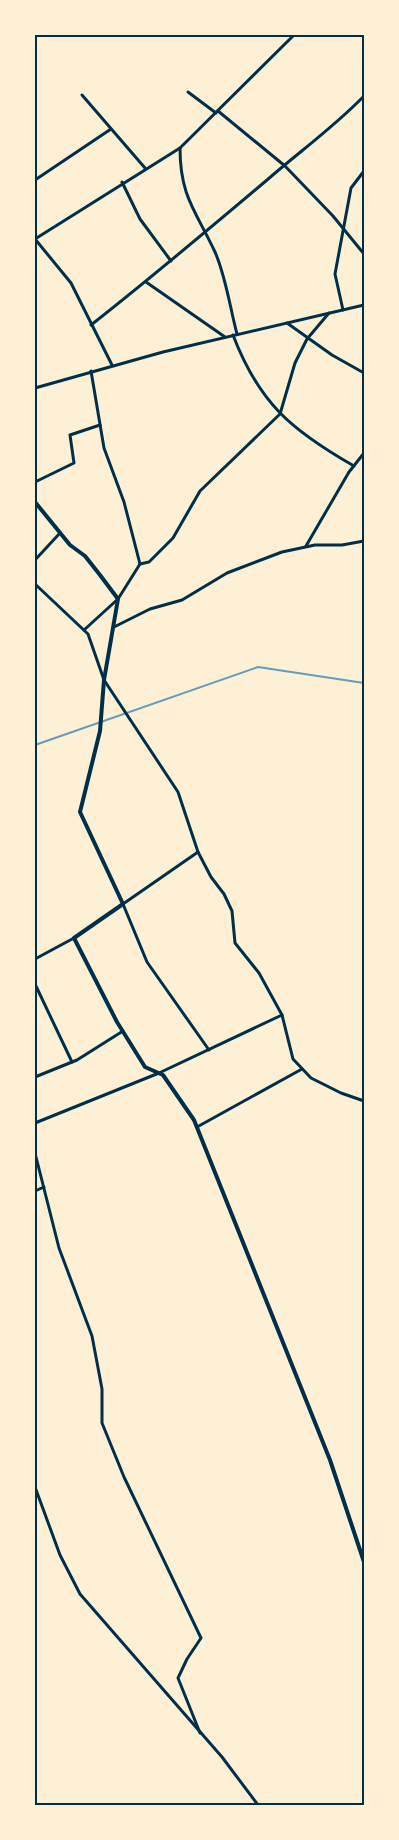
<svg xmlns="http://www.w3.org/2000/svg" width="399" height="1840" viewBox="0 0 399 1840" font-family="Cabin,sans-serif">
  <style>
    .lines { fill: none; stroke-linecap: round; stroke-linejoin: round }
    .stream { stroke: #669bbc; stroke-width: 2 }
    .minor { stroke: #003049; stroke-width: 3 }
    .tertiary { stroke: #003049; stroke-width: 4 }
    .neatline { fill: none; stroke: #003049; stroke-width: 2 }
  </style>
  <rect width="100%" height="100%" fill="#fdf0d5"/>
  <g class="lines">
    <path class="stream" d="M 35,745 L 258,667 L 364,683"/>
    <g class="minor">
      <path d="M 188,92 L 216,113"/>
      <path d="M 82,95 L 145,168"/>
      <path d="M 218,111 L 285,166 L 333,216 L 364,254"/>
      <path d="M 180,148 C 180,197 196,211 215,252 C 226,277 230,308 237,334"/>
      <path d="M 35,180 L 111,129"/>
      <path d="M 122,182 L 140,219 L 171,261"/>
      <path d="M 146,282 L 225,337"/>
      <path d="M 343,310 L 335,274 L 351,188 L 364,171"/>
      <path d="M 287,323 L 332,355 L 364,373"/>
      <path d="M 91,325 C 151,278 209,229 267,180 C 299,152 334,127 364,96"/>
      <path d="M 233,335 C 259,403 291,430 354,466"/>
      <path d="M 112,365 L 71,283 L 35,239 L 180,148 L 294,35"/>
      <path d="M 35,388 L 163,352 L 364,305"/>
      <path d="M 35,482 L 74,463 L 70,435 L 100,425"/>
      <path d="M 306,546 L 349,472 L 364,453"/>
      <path d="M 35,560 L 60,533"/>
      <path d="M 140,564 L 149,562 L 173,538 L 200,491 L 280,414 L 295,363 L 307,339 L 329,313"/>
      <path d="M 35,584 L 88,634 L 104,680 L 178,792 L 198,852 L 211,877 L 224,894 L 232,911 L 235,943 L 259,973 L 282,1015 L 293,1059 L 311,1078 L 341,1093 L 364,1101"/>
      <path d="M 114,627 L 150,609 L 182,600 L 227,573 L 282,552 L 315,545 L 342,545 L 364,541"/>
      <path d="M 84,630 L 118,599 L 140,564 L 124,502 L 104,448 L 91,371"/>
      <path d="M 198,852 L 123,904 L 147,962 L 209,1050"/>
      <path d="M 35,959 L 74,938"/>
      <path d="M 35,984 L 72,1062"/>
      <path d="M 35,1077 L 77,1060 L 123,1031"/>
      <path d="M 35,1123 L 159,1073 L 282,1015"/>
      <path d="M 197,1127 L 302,1069"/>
      <path d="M 35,1153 L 59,1248 L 92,1336 L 102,1389 L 102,1423 L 124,1477 L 201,1638 L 187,1659 L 178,1678 L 200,1733"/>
      <path d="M 35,1191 L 44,1187"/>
      <path d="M 35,1487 L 60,1555 L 80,1594 L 222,1757 L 258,1805"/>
    </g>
    <path class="tertiary" d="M 35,502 L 70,545 L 85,556 L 100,575 L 118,599 L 104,680 L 100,731 L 80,812 L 123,904 L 74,938 L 117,1022 L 145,1067 L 163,1075 L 194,1120 L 330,1460 L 364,1562"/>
  </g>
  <rect width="399" height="1840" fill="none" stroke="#fdf0d5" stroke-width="72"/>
  <rect x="36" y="36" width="327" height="1768" class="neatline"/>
</svg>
